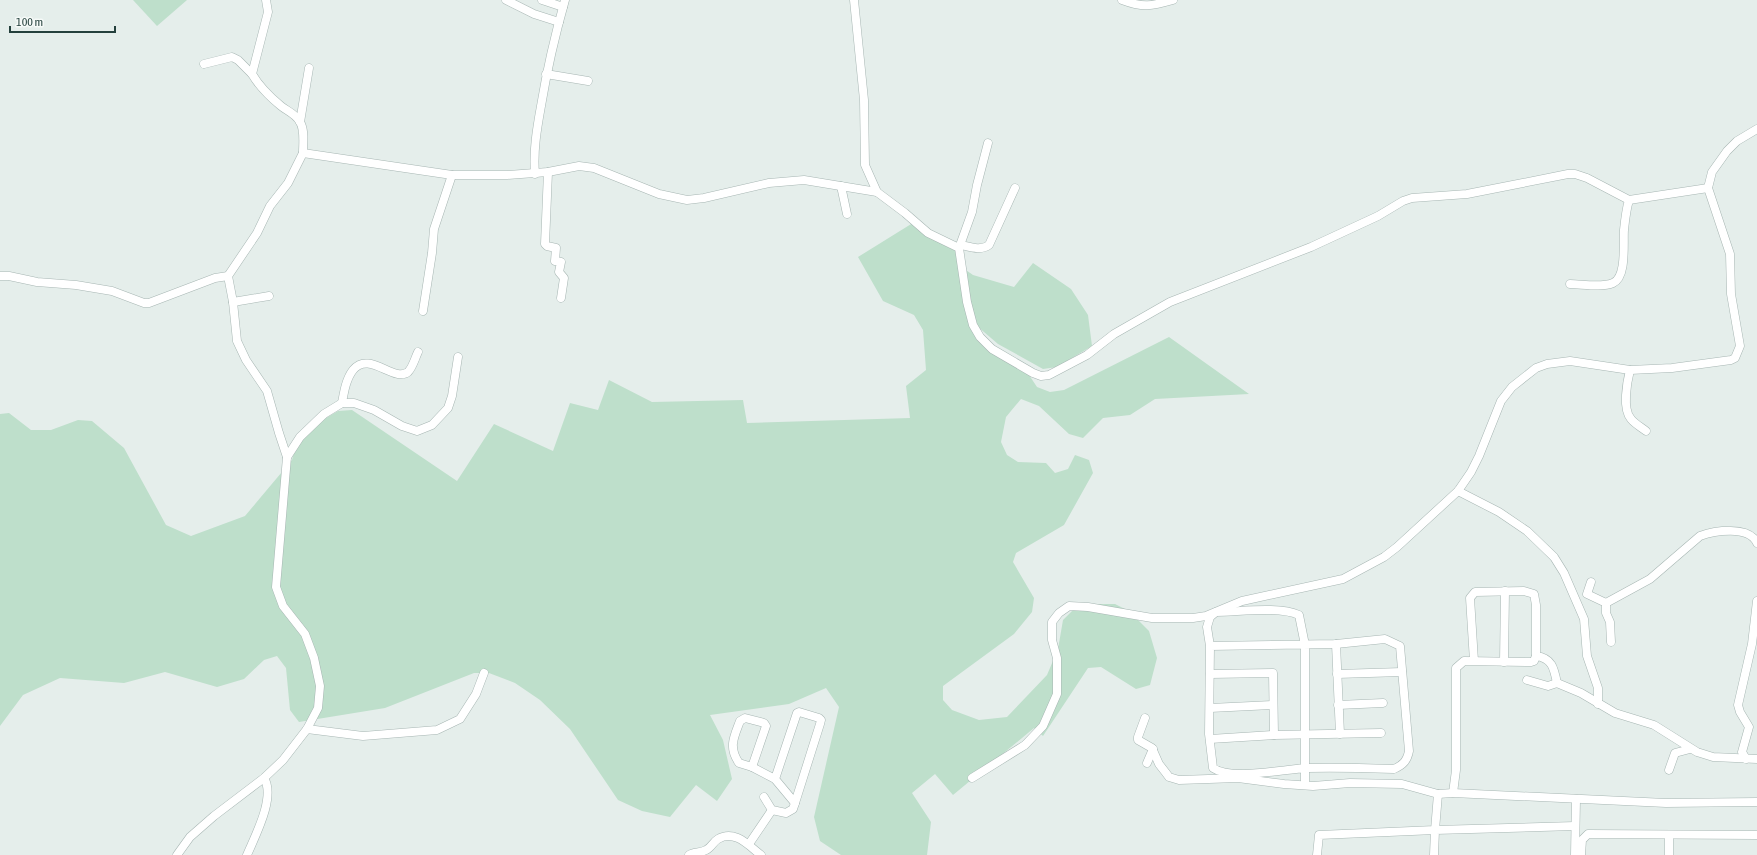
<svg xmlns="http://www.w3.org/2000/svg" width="1757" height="855" viewBox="0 0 1757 855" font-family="'Asap Condensed',sans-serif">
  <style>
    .green { fill: #bedfcb }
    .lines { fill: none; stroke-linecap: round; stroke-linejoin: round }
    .minor-casing { stroke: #a7b6b3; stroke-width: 9 }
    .minor { stroke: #fff; stroke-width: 8 }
  </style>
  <rect width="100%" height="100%" fill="#e5eeeb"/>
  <g class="green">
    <path d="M 133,0 L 187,0 L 157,26 Z"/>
    <path d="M 916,221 L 958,249 L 963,268 L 973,275 L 1014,287 L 1033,263 L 1071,289 L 1088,315 L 1092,346 L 1057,367 L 1043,369 L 998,344 L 970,320 L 981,344 L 1029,375 L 1037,387 L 1050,392 L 1064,390 L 1169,337 L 1249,394 L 1155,399 L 1130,415 L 1103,418 L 1083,438 L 1069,434 L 1039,406 L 1021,399 L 1006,417 L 1001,442 L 1007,455 L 1018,462 L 1046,463 L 1055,473 L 1068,469 L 1075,455 L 1089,460 L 1093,473 L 1064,525 L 1016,553 L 1013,562 L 1034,598 L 1032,612 L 1014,634 L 943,686 L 943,700 L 952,710 L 979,720 L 1007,717 L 1047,675 L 1058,649 L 1063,620 L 1073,610 L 1086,604 L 1115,604 L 1129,611 L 1149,631 L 1157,658 L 1150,685 L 1136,689 L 1101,667 L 1088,668 L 1043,736 L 1034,728 L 953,795 L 935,774 L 912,793 L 931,822 L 927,855 L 841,855 L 820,841 L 814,817 L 839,707 L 826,688 L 789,704 L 710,715 L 723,740 L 732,779 L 717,801 L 696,785 L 670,817 L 642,811 L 618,800 L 570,729 L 540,700 L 515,683 L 489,673 L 474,673 L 385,708 L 299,722 L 290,710 L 286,668 L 277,656 L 264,660 L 244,679 L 217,687 L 165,672 L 124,683 L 60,678 L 23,695 L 0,726 L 0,414 L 9,413 L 31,430 L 51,430 L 78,420 L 92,421 L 124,448 L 166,525 L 191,536 L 245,516 L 292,460 L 296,446 L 314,425 L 338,411 L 352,410 L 457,481 L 494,424 L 553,451 L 570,403 L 598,410 L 609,380 L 652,402 L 743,400 L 747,423 L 910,418 L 906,386 L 926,370 L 923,330 L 914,315 L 883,301 L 858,257 Z"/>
  </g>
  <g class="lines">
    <g class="minor-casing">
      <g id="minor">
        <path d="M 266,0 L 268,12 L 252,74 C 259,86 270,97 281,106 C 287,111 296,114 300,122 C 305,130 303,143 303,153"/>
        <path d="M 506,0 L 534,14 L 559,22"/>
        <path d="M 542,0 L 563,7"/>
        <path d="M 854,0 L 864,100 L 865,165 L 877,192"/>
        <path d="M 1122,0 C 1143,8 1152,6 1173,0"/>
        <path d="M 204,64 L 232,57 L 238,60 L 252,74"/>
        <path d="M 546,74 L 588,81"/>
        <path d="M 300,122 L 309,68"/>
        <path d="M 548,172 L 545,244 L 547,246 L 556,248 L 555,261 L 561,262 L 559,272 L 564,278 L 561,298"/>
        <path d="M 535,174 C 533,151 537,128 541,106 C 547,70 555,35 565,0"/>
        <path d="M 841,186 L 847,214"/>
        <path d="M 961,245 C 970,247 981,251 989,245 L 1015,188"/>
        <path d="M 959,248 L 972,212 L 977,185 L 988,143"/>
        <path d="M 0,276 L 9,276 L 37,282 L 76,285 L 112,291 L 144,303 L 149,303 L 215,278 L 228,276"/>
        <path d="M 1570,284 C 1582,284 1601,288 1613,283 C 1627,277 1623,243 1624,230 C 1625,220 1626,210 1629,200"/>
        <path d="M 233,302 L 269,296"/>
        <path d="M 423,311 L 432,253 L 434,229 L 452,175"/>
        <path d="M 1630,370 C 1627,382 1622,409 1631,419 C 1635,424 1641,427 1646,431"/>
        <path d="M 342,403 C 344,392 346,379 353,370 C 369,350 394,383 408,372 C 413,367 415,358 418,352"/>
        <path d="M 287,457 L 279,433 L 267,391 L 246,360 L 237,341 L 233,302 L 228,276 L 257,233 L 270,206 L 288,183 L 303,153 L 452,175 L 507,175 L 548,172 L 579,166 L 594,168 L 659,194 L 687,200 L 704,198 L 769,183 L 804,180 L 877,192 L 905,213 L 928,233 L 959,248 L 967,302 L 973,325 L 980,337 L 992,349 L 1033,373 L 1041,376 L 1049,375 L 1087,355 L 1114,334 L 1170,302 L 1311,247 L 1378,216 L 1403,201 L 1412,198 L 1467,194 L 1568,174 L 1575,174 L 1587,178 L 1629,200 L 1708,188"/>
        <path d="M 1458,491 L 1499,512 L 1527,531 L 1554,557 L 1564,573 L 1584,619 L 1587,656 L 1598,688 L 1598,704"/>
        <path d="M 1591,582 L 1587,594 L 1606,603"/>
        <path d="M 1611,642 L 1610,622 L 1606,613 L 1606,603 L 1650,579 L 1700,536 C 1714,531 1749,525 1757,543"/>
        <path d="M 1336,644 L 1340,734"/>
        <path d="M 1210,646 L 1336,644 L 1385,639 L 1400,646 L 1409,751 C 1407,761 1403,765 1394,769 C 1365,768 1336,767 1307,768 C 1284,769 1232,781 1213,768 L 1209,734 L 1210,646 L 1207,627 L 1210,617 L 1216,612 C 1239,612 1279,606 1299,615 L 1305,645 L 1305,784"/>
        <path d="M 1536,656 C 1552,658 1554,668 1557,683"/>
        <path d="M 1504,662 L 1505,591"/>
        <path d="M 1210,674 L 1273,673 L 1274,735"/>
        <path d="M 1337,674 L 1402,672"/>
        <path d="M 1527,680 L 1548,686 L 1557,683"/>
        <path d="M 1557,683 L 1581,693 L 1615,713 L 1654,725 L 1697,752 L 1713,757 L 1757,759"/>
        <path d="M 1338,705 L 1383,703"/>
        <path d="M 1210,708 L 1273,705"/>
        <path d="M 745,718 L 764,723 L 766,726 L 752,767 L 739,763 C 728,747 734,737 740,721 Z"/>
        <path d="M 1145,718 L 1138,737 L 1138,740 L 1152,748 L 1159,764 L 1166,773 L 1169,777 L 1179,780 L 1238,778 L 1284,784 L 1313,786 L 1350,783 L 1402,784 L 1438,794 L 1453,793 L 1666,803 L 1757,802"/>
        <path d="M 307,729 L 363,736 L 437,730 L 460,719 L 476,694 L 484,673"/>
        <path d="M 1210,739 L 1274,735 L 1381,733"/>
        <path d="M 1746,759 L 1742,752 L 1749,727 L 1740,712 L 1738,705 L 1752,644 L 1757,601"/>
        <path d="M 1147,763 L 1153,749"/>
        <path d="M 752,767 L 775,779 L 795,803 L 820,724 L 821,720 L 819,718 L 799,712 L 797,713 L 775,779"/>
        <path d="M 1669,770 L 1675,753 L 1690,749"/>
        <path d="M 972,778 L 1025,745 L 1043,726 L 1057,694 L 1057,658 L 1052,640 L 1052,622 L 1059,613 L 1069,606 L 1088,607 L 1152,618 L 1193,618 L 1206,616 L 1242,601 L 1343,579 L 1384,557 L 1397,547 L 1458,491 L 1471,472 L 1479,456 L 1501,401 L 1512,387 L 1536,368 L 1547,364 L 1570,361 L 1630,370 L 1672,368 L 1731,360 L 1735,358 L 1740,346 L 1731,294 L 1730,254 L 1708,188 L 1712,172 L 1727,151 L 1737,141 L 1757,129"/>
        <path d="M 1453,793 L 1456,770 L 1456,668 L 1464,661 L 1531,662 L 1534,661 L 1536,656 L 1536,605 L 1534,594 L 1524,591 L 1475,592 L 1470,598 L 1474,661"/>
        <path d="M 764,797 L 772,810 L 786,813 L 793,809 L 795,803"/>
        <path d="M 1669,835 L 1669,855"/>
        <path d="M 749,844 L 772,810"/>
        <path d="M 177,855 L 190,837 L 214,816 L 264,778 L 283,760 L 307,729 L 318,708 L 320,686 L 314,658 L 305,634 L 283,606 L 276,587 L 287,457 L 300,437 L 324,414 L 342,403 L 354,403 L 374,410 L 402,426 L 417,431 L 432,425 L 448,408 L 452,396 L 458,357"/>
        <path d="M 247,855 C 255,836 276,797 264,778"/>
        <path d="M 689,855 C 694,852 701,853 706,850 C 711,848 713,842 718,839 C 735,829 749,846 761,855"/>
        <path d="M 1317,855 L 1319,835 L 1435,830 L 1438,794"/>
        <path d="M 1434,855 L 1435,830 L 1575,826"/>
        <path d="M 1575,855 L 1576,799"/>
        <path d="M 1581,855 L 1582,840 L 1588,834 L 1757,835"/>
      </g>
    </g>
    <use href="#minor" class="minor"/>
  </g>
  <path d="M10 26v6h105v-6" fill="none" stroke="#24403c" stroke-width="2"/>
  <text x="16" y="26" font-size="12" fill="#24403c" stroke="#f6faf8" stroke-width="3" paint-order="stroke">100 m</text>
</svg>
